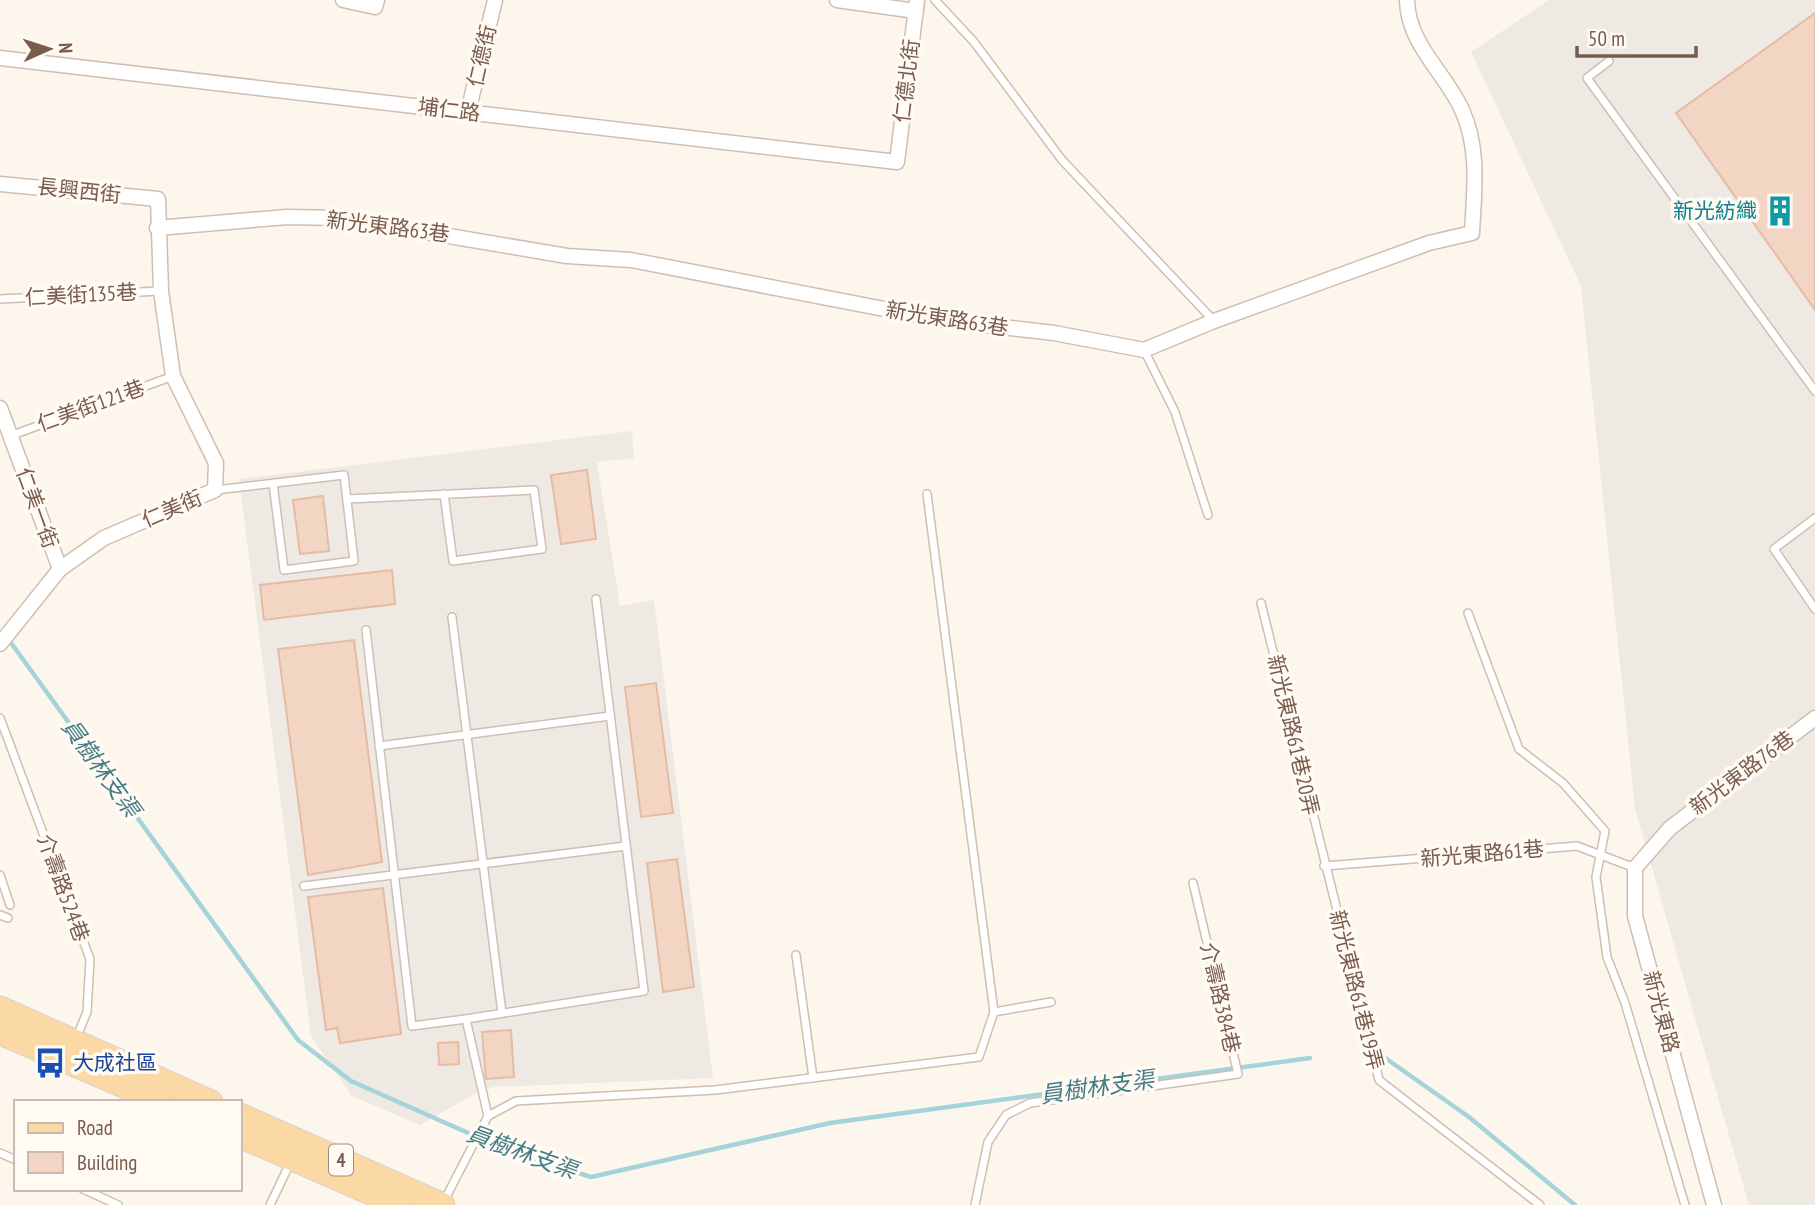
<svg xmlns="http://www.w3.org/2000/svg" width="1815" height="1205" viewBox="0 0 1815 1205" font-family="'PT Sans Narrow','Noto Sans TC',sans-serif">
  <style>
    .industrial { fill: #efe9e4 }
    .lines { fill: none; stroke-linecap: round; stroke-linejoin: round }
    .stream { stroke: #a5d3da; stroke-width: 4.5 }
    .building { fill: #f3d5c3; stroke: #e6bba3; stroke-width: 2 }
    .service-casing { stroke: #d1beb0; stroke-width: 10 }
    .minor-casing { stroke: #d1beb0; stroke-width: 17 }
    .primary-casing { stroke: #dad1cd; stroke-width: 25 }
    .service { stroke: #fff; stroke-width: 7 }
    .minor { stroke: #fff; stroke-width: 14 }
    .primary { stroke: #fbd9a5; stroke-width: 23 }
    .labels { text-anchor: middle; stroke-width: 7; stroke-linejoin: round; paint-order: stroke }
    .shield { fill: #fffaf3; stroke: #a28b7f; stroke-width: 2 }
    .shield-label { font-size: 19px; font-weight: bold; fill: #7a5c4d }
    .street-label { font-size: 21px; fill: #7a5c4d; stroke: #fffaf3 }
    .culture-label { font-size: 21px; fill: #0d838f; stroke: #fffaf3; text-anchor: end }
    .transit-label { font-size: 21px; fill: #164399; stroke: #fffaf3; text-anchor: start }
    .water-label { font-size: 23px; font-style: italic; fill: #437c86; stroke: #fffaf3 }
  </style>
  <rect width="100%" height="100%" fill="#fdf6ec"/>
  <g class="industrial">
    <path d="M 1549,0 L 1815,0 L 1815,1205 L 1749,1205 L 1635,809 L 1581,286 L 1471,52 Z"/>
    <path d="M 632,431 L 634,458 L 597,462 L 620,606 L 654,600 L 713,1078 L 494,1087 L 481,1090 L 420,1125 L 352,1096 L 311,1036 L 239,479 Z"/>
  </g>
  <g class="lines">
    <g class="stream">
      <path d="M 9,640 L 298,1040 L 351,1081 L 502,1148 L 591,1177 L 830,1123 L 1310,1058"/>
      <path d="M 1381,1055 L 1469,1117 L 1575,1205"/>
    </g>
  </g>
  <g class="building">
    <path d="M 1815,13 L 1815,310 L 1676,113 Z"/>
    <path d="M 587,470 L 596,539 L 561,544 L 551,475 Z"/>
    <path d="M 323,496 L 329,551 L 300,554 L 293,500 Z"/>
    <path d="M 392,570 L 395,604 L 264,620 L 260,585 Z"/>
    <path d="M 354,640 L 382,862 L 308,875 L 278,649 Z"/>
    <path d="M 656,683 L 673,813 L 641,817 L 625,687 Z"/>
    <path d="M 677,859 L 694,987 L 663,992 L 647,863 Z"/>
    <path d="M 383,888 L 401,1034 L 340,1043 L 337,1028 L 326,1030 L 308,897 Z"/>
    <path d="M 511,1030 L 514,1077 L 486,1079 L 482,1032 Z"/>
    <path d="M 458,1042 L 459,1064 L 439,1065 L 438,1043 Z"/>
  </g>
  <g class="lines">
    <g class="service-casing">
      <g id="service">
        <path d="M 935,0 L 974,42 L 1062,160 L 1214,321"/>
        <path d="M 1609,61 L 1587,78 L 1815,391"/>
        <path d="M 0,299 L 160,291"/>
        <path d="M 1144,350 L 1175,412 L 1208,515"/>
        <path d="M 10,436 L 173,376"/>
        <path d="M 216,490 L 344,475 L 354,561 L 284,570 L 273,483"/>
        <path d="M 927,494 L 994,1012"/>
        <path d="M 347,499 L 534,490 L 542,549 L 453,561 L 444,494"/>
        <path d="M 1815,518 L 1774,549 L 1815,609"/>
        <path d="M 1261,603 L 1379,1080 L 1540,1205"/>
        <path d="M 1468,613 L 1519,749 L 1563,783 L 1605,831 L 1596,877 L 1607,957 L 1625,1003 L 1685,1205"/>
        <path d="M 452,617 L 502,1013"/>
        <path d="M 366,630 L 412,1026 L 466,1019"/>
        <path d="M 0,718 L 90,959 L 87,1012 L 76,1039"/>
        <path d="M 379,746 L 610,716"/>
        <path d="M 1324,866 L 1577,846 L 1635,868"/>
        <path d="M 0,875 L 10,905"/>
        <path d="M 304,886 L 626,846"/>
        <path d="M 0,915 L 8,918"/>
        <path d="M 796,955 L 813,1078"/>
        <path d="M 488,1116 L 466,1019 L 644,991 L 596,599"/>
        <path d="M 0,1153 L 16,1160"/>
        <path d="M 83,1189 L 118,1205"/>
        <path d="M 444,1201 L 488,1116 L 516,1101 L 715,1090 L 979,1057 L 994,1012 L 1051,1002"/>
        <path d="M 270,1205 L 291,1161"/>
        <path d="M 975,1205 L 988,1142 L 1006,1115 L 1030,1103 L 1238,1074 L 1193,883"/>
      </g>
    </g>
    <g class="minor-casing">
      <g id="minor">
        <path d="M 343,0 L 375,7 L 377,0"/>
        <path d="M 837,0 L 916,11"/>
        <path d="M 0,58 L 897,162 L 917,0"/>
        <path d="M 468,112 L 495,0"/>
        <path d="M 0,184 L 158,199 L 161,291 L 173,376 L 216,463 L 215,490 L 104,538 L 60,569 L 0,644"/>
        <path d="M 157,228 L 287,217 L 343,218 L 567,256 L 631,260 L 941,320 L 1054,333 L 1144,350 L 1214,321 L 1429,243 L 1472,233 C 1474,192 1480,149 1462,110 C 1445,72 1408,45 1407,0"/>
        <path d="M 0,408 L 60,569"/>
        <path d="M 1714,1205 L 1635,916 L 1635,868 L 1670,828 L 1815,718"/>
      </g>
    </g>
    <g class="primary-casing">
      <g id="primary">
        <path d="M 0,1008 L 211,1102"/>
        <path d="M 0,1033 L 161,1102"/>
        <path d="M 240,1115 L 443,1205"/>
        <path d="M 240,1136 L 398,1205"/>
      </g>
    </g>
    <use href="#service" class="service"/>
    <use href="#minor" class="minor"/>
    <use href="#primary" class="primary"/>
  </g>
  <defs>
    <g id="building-bare" transform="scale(2.415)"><path d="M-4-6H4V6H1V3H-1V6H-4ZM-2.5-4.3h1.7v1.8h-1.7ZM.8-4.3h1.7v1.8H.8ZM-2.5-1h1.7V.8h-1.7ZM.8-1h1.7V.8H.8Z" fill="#0f9aa8" stroke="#fffaf3" stroke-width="2.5" paint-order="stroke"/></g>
    <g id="bus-bare" transform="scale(2.415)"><path d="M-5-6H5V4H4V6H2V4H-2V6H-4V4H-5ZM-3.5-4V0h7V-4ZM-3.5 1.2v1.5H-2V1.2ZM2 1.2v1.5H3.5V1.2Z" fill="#1a4fb4" stroke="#fffaf3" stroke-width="2.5" paint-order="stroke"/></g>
  </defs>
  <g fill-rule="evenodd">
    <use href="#building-bare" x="1780" y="211"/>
    <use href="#bus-bare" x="50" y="1063"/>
  </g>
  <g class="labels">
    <rect class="shield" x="329" y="1144.5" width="24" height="31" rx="5"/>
    <g class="shield-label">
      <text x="341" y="1167">4</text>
    </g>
    <g class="street-label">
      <text transform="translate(482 56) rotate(-77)" y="7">仁德街</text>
      <text transform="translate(907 81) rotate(-83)" y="7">仁德北街</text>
      <text transform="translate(449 110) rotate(7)" y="7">埔仁路</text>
      <text transform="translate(79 191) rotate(6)" y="7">長興西街</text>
      <text transform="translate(388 227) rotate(7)" y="7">新光東路63巷</text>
      <text transform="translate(81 295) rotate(-3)" y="7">仁美街135巷</text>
      <text transform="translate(947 319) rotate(9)" y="7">新光東路63巷</text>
      <text transform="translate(91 406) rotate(-20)" y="7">仁美街121巷</text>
      <text transform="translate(37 508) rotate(70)" y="7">仁美一街</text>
      <text transform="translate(172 509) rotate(-23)" y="7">仁美街</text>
      <text transform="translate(1293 735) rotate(77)" y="7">新光東路61巷20弄</text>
      <text transform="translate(1742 773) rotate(-37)" y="7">新光東路76巷</text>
      <text transform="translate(1482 854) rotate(-5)" y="7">新光東路61巷</text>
      <text transform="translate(63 888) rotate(70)" y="7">介壽路524巷</text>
      <text transform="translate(1356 990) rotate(76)" y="7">新光東路61巷19弄</text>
      <text transform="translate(1220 998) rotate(77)" y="7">介壽路384巷</text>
      <text transform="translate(1661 1012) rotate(75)" y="7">新光東路</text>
    </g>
    <g class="culture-label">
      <text x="1757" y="218">新光紡織</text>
    </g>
    <g class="transit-label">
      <text x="73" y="1070">大成社區</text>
    </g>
    <g class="water-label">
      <text transform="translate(101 768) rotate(54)" y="8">員樹林支渠</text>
      <text transform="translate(1097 1087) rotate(-8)" y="8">員樹林支渠</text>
      <text transform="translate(522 1152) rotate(20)" y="8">員樹林支渠</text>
    </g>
  </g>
  <rect x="14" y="1100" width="228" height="91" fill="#fffaf3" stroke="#cabbb1" stroke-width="2"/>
  <rect x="28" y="1123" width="35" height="10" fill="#fbd9a5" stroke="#cabbb1" stroke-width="2"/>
  <text x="77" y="1135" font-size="21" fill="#7a5c4d">Road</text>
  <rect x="28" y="1152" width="35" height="21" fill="#f3d5c3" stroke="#cabbb1" stroke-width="2"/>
  <text x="77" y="1170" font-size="21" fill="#7a5c4d">Building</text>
  <g transform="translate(49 49) rotate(87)" stroke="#fffaf3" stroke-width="5" paint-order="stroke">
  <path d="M0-5L12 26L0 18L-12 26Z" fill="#7a5c4d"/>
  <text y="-10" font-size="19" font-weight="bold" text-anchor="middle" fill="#7a5c4d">N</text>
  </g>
  <path d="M1577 46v10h119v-10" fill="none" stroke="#7a5c4d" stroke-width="3.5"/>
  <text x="1588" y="46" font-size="21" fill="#7a5c4d" stroke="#fffaf3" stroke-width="5" paint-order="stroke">50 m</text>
</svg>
